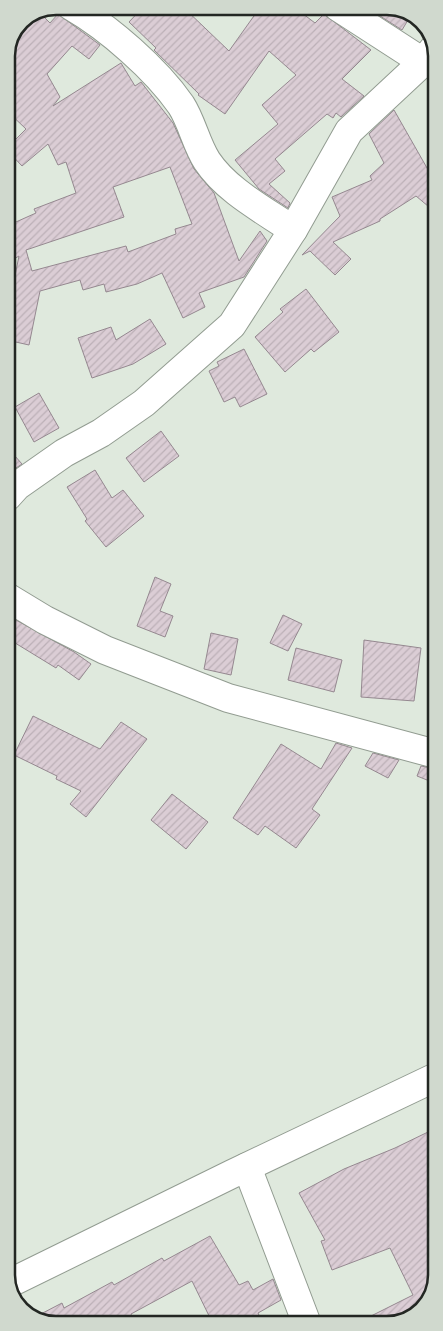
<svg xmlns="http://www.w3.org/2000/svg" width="443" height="1331" viewBox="0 0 443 1331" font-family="'DejaVu Sans',sans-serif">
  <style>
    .building { fill: url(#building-hatch); stroke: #958890; fill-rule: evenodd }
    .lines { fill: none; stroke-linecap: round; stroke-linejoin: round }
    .minor-casing { stroke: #929c91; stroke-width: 30 }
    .minor { stroke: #fff; stroke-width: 28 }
    .rim { fill: none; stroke: #232723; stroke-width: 2.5 }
  </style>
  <defs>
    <pattern id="building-hatch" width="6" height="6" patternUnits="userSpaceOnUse" patternTransform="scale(1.25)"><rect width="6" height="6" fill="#dbcdd5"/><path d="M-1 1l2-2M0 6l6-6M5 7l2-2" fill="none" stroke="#bcb0b7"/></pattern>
  </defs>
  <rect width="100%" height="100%" fill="#dfe9dd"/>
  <g class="building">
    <path d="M 144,6 L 182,6 L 229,51 L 261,6 L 294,7 L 315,23 L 324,14 L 371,50 L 342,79 L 364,96 L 341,117 L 336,113 L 333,118 L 327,114 L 275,159 L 285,171 L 269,184 L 290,203 L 288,208 L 259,189 L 235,160 L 278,124 L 262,105 L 296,75 L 269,51 L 225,114 L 198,95 L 199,94 L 154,50 L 156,48 L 129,22 Z"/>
    <path d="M 366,7 L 393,7 L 411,15 L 402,30 Z"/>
    <path d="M 40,13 L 50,23 L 58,14 L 100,45 L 89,59 L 72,46 L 47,74 L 60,97 L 53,106 L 121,63 L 135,86 L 141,82 L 173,123 L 194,169 L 214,193 L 239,261 L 260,231 L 267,241 L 244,277 L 199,293 L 205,307 L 183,318 L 162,273 L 137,284 L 106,292 L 104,284 L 83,290 L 80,280 L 40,291 L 29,345 L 7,340 L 7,315 L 19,256 L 7,263 L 7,226 L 36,213 L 34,209 L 76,193 L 66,162 L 58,165 L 48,144 L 22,166 L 6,149 L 26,129 L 6,110 L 6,53 L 21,21 ZM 170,167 L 192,224 L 175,229 L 176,234 L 128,252 L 126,246 L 32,271 L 26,250 L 124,217 L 113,187 Z"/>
    <path d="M 394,110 L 435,182 L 435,212 L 416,196 L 380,219 L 380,221 L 333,242 L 351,259 L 335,275 L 310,251 L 302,255 L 340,216 L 332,197 L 372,180 L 370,176 L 384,163 L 369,134 Z"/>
    <path d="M 306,289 L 339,332 L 314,352 L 311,349 L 285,372 L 255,337 L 283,312 L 280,309 Z"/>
    <path d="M 150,319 L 166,344 L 133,364 L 92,378 L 78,338 L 111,327 L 116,340 Z"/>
    <path d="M 244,349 L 267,394 L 240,407 L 235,397 L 224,402 L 209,371 L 219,366 L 217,362 Z"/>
    <path d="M 39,393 L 59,428 L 34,442 L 15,407 Z"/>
    <path d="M 161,431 L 179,456 L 144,482 L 126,458 Z"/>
    <path d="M 7,447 L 22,464 L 7,474 Z"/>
    <path d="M 95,470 L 112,498 L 123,490 L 144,516 L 106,547 L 85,521 L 87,519 L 67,487 Z"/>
    <path d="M 155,577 L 171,584 L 160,611 L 173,616 L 165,637 L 137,626 Z"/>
    <path d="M 7,615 L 74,652 L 91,664 L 79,680 L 58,665 L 56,668 L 7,638 Z"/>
    <path d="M 283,615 L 302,624 L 288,651 L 270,643 Z"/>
    <path d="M 211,633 L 238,639 L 231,675 L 204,669 Z"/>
    <path d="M 364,640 L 421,648 L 414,701 L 361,697 Z"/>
    <path d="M 296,648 L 342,660 L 334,692 L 288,680 Z"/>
    <path d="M 33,716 L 100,749 L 121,722 L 147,739 L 86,817 L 70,804 L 81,791 L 56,779 L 57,776 L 14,755 Z"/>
    <path d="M 336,743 L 352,748 L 312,809 L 320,815 L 296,848 L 265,826 L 258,835 L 233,818 L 281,744 L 321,769 Z"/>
    <path d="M 373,753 L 399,760 L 388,778 L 365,766 Z"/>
    <path d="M 421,766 L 436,769 L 432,782 L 417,776 Z"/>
    <path d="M 172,794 L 208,822 L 186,849 L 151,820 Z"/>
    <path d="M 428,1132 L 437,1148 L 437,1275 L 426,1305 L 399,1323 L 357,1323 L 413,1295 L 390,1248 L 332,1270 L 321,1241 L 325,1240 L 299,1193 L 344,1169 L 395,1148 Z"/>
    <path d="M 210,1236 L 239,1285 L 248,1281 L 253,1290 L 273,1279 L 281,1300 L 258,1313 L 263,1324 L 213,1324 L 192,1281 L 131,1314 L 135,1324 L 53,1325 L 35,1317 L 62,1303 L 64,1308 L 112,1282 L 114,1285 L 162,1258 L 164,1261 Z"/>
  </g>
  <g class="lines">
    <g class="minor-casing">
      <g id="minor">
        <path d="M 71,6 C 109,28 156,69 181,105 C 192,122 196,144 207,161 C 227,191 264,210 293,230"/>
        <path d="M 338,7 L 423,62"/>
        <path d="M 7,497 L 17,486 L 64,453 L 101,433 L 144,403 L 232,325 L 293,230 L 349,131 L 423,62 L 435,47"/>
        <path d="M 7,597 L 45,620 L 105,650 L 228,698 L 436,754"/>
        <path d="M 247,1167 L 307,1324"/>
        <path d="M 8,1284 L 232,1174 L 436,1077"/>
      </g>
    </g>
    <use href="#minor" class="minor"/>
  </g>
  <path d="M0 0H443V1331H0ZM56 15H387A41 41 0 0 1 428 56V1275A41 41 0 0 1 387 1316H56A41 41 0 0 1 15 1275V56A41 41 0 0 1 56 15Z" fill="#d0d9ce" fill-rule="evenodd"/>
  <path class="rim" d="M56 15H387A41 41 0 0 1 428 56V1275A41 41 0 0 1 387 1316H56A41 41 0 0 1 15 1275V56A41 41 0 0 1 56 15Z"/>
</svg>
